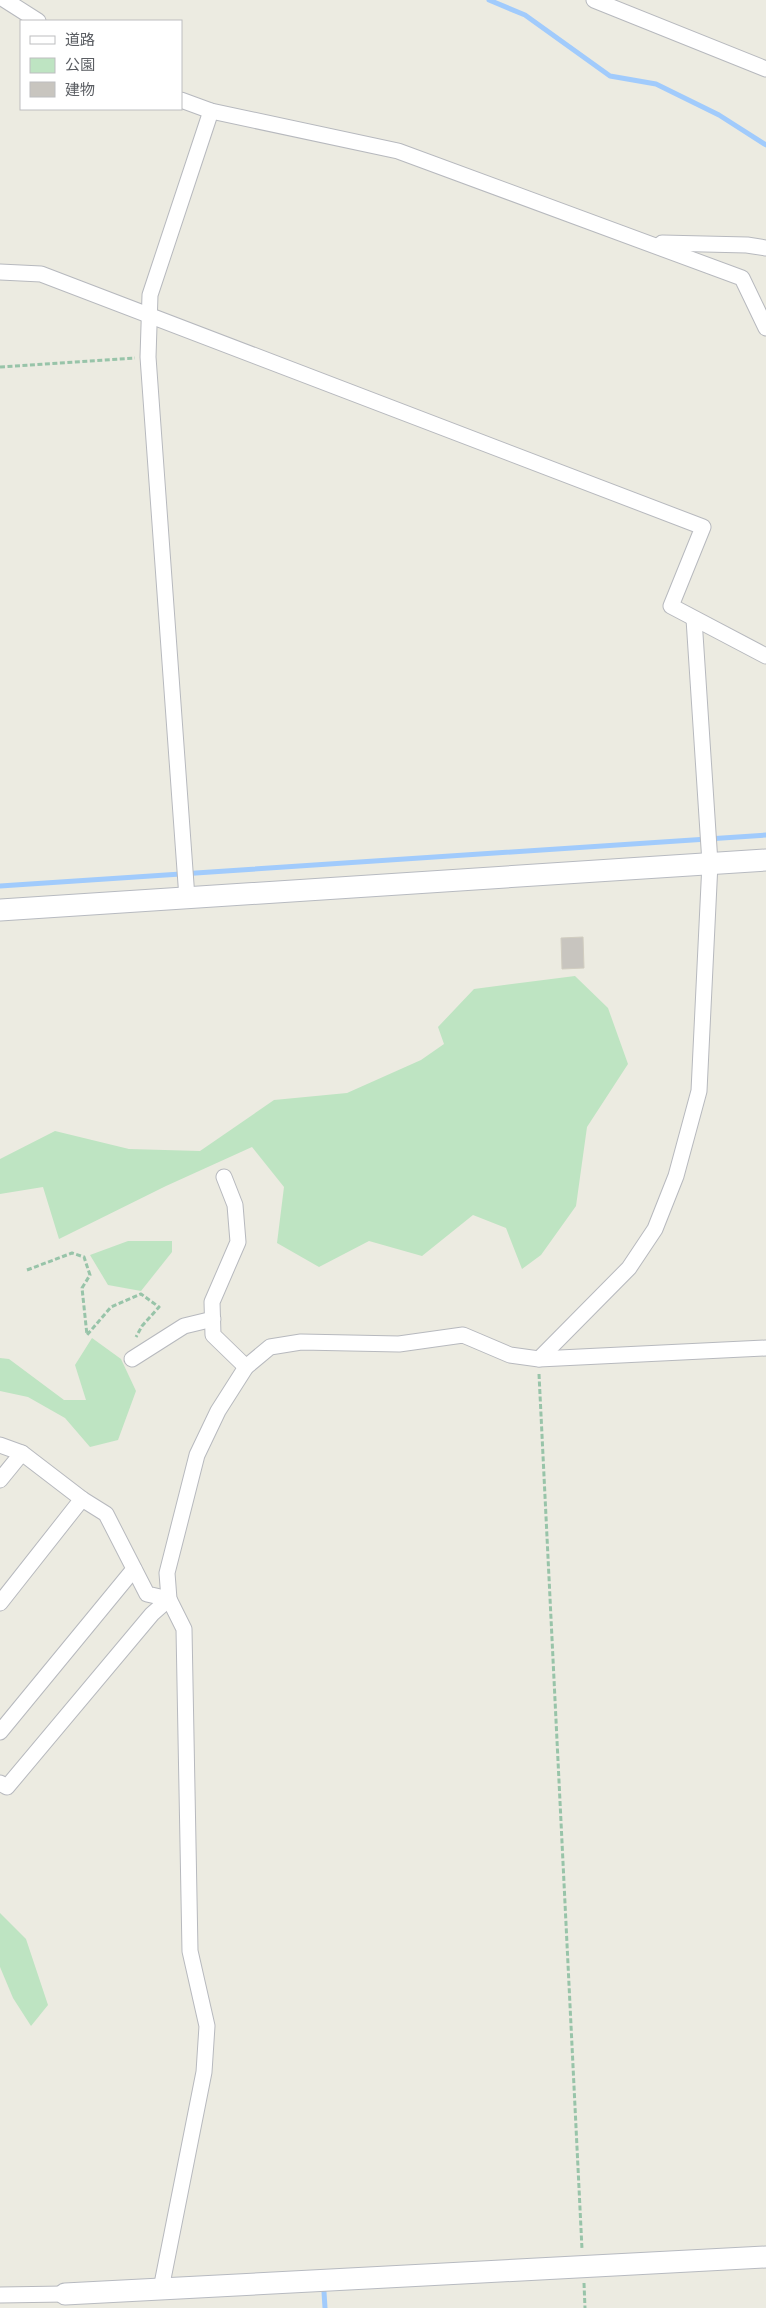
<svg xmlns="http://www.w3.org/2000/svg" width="766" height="2308" viewBox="0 0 766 2308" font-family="Raleway,'Noto Sans JP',sans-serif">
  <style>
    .green { fill: #bee4c2 }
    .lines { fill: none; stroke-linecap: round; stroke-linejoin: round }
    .stream { stroke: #a1cbfc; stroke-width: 5 }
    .building { fill: #c8c5bf; stroke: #d1cdc0 }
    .street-casing { stroke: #b7b9be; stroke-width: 17 }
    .secondary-casing { stroke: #b7bac0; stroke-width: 23 }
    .path { stroke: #98c4a9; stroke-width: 3; stroke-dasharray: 5 2.5; stroke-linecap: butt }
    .street { stroke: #fff; stroke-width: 15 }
    .secondary { stroke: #fff; stroke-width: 21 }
  </style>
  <rect width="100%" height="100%" fill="#ecebe1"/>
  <g class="green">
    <path d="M 575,976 L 608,1008 L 628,1064 L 587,1127 L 576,1206 L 541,1255 L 522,1269 L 506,1228 L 473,1215 L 422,1256 L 369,1241 L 319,1267 L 277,1243 L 284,1187 L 252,1147 L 166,1186 L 59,1239 L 43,1187 L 0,1194 L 0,1159 L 55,1131 L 129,1149 L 200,1151 L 274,1100 L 347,1093 L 421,1060 L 444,1044 L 438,1027 L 474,989 Z"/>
    <path d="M 128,1241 L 172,1241 L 172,1252 L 141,1291 L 108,1285 L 90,1255 Z"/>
    <path d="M 92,1338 L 121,1359 L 136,1391 L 118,1440 L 90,1447 L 65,1418 L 28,1397 L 0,1391 L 0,1358 L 9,1359 L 64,1400 L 86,1400 L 75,1365 Z"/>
    <path d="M 0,1913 L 26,1939 L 48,2005 L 31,2026 L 13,1998 L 0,1967 Z"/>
  </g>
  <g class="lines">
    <g class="stream">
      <path d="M 489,0 L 525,15 L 610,76 L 656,84 L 719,115 L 766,145"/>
      <path d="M 0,886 L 766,835"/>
      <path d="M 324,2292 L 325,2308"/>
    </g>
  </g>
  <path class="building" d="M 583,937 L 584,968 L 562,969 L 561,938 Z"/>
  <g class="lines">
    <g class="street-casing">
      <g id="street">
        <path d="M 5,0 L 38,21"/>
        <path d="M 594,0 L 766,69"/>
        <path d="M 181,100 L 211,111 L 398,151 L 742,278 L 766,328"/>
        <path d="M 659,246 L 662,243 L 747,245 L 766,248"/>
        <path d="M 0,272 L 41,274 L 703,527 L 671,606 L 766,656"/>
        <path d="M 187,898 L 148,357 L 150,295 L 211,111"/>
        <path d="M 224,1177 L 235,1205 L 238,1242 L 212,1302 L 213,1335 L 246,1367"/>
        <path d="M 132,1359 L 184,1326 L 213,1319"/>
        <path d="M 539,1359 L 629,1268 L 655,1229 L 676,1176 L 699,1091 L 710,863 L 694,619"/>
        <path d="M 0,1445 L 22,1453 L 82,1499 L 106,1514 L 147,1594 L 169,1599"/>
        <path d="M 0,1480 L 22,1453"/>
        <path d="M 0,1603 L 82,1499"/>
        <path d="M 0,1732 L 134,1569"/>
        <path d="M 0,1783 L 7,1787 L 152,1614 L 169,1599"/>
        <path d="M 161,2289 L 204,2072 L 207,2026 L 190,1951 L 184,1629 L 169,1599 L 167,1573 L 197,1455 L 218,1411 L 246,1367 L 270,1347 L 301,1342 L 399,1344 L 463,1335 L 510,1355 L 539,1359 L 766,1348"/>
        <path d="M 0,2295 L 65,2294"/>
      </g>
    </g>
    <g class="secondary-casing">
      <g id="secondary">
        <path d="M 0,910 L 766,860"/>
        <path d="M 65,2294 L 766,2257"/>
      </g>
    </g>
    <g class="path">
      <path d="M 0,367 L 135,358"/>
      <path d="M 27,1270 L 72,1253 L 84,1257 L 90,1275 L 82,1288 L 87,1335 L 111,1307 L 141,1294 L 159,1307 L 142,1326 L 136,1337"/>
      <path d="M 539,1374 L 582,2249"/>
      <path d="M 584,2283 L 585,2308"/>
    </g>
    <use href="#street" class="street"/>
    <use href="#secondary" class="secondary"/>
  </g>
  <rect x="20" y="20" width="162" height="90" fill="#ffffff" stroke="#bdbec0"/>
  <rect x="30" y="36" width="25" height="8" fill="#ffffff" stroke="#bdbec0"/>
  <text x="65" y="45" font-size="15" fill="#5a5d62">道路</text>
  <rect x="30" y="58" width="25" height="15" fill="#bee4c2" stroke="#bdbec0"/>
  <text x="65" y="70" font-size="15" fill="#5a5d62">公園</text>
  <rect x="30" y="82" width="25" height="15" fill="#c8c5bf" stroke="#bdbec0"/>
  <text x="65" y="95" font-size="15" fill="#5a5d62">建物</text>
</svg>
